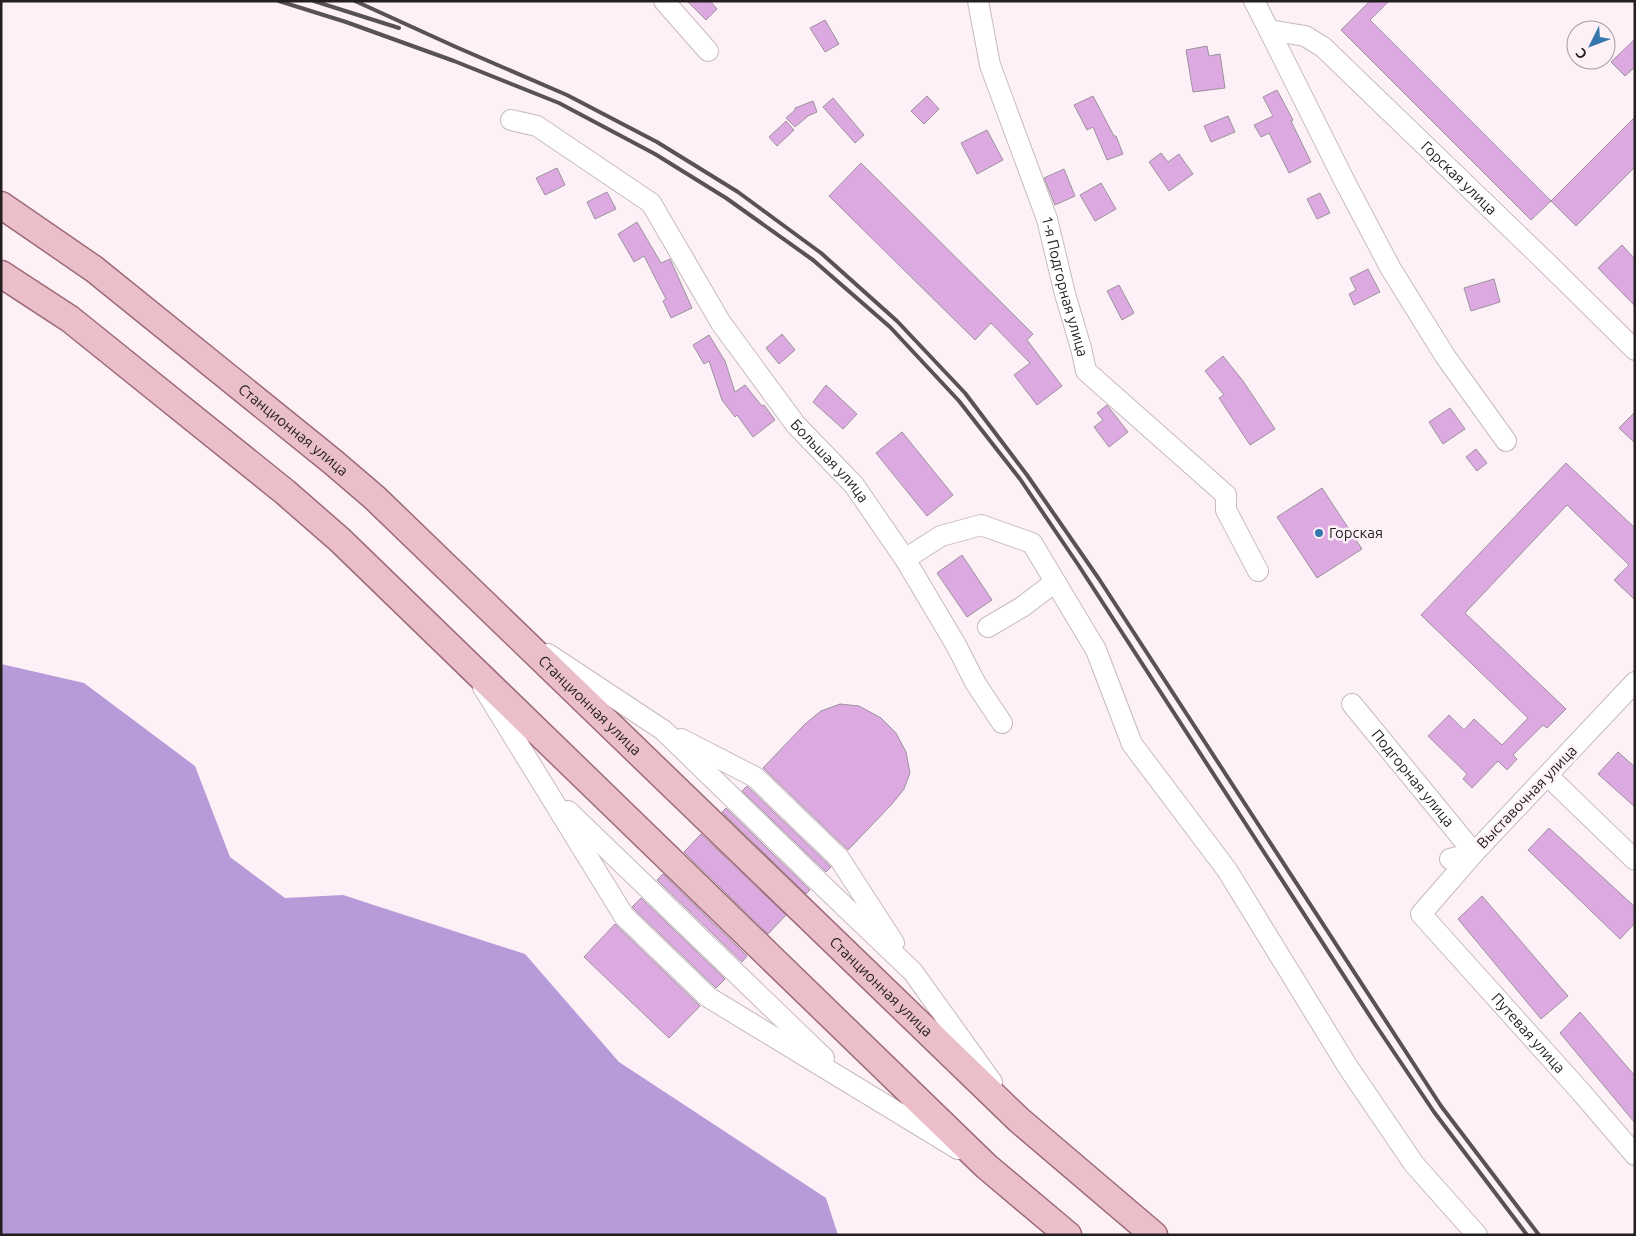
<svg xmlns="http://www.w3.org/2000/svg" width="1636" height="1236" viewBox="0 0 1636 1236" font-family="Ubuntu,sans-serif">
  <style>
    .water { fill: #b79bd9 }
    .building { fill: #dcaae0; stroke: #9c939c }
    .lines { fill: none; stroke-linecap: round; stroke-linejoin: round }
    .minor-casing { stroke: #c7bac1; stroke-width: 22 }
    .major-casing { stroke: #9d6b77; stroke-width: 29 }
    .minor { stroke: #fff; stroke-width: 20 }
    .major { stroke: #ebbfca; stroke-width: 26 }
    .rail { stroke: #585155; stroke-width: 4 }
    .poi-dot { fill: #3577ad; stroke: #fdf0f7; stroke-width: 2 }
    .labels { text-anchor: middle; stroke-width: 5; stroke-linejoin: round; paint-order: stroke }
    .street-label { font-size: 15px; fill: #231f21; stroke: #fdf0f7 }
    .poi-label { font-size: 15px; fill: #231f21; stroke: #fdf0f7; text-anchor: start }
  </style>
  <rect width="100%" height="100%" fill="#fdf0f7"/>
  <path class="water" d="M 1,664 L 84,683 L 195,766 L 230,857 L 285,898 L 343,895 L 525,954 L 619,1062 L 826,1198 L 838,1235 L 1,1235 Z"/>
  <g class="building">
    <path d="M 687,1 L 710,1 L 717,9 L 706,20 Z"/>
    <path d="M 1370,1 L 1389,1 L 1370,20 L 1551,201 L 1531,220 L 1341,30 Z"/>
    <path d="M 825,20 L 839,44 L 825,52 L 810,28 Z"/>
    <path d="M 1635,39 L 1635,67 L 1625,76 L 1611,62 Z"/>
    <path d="M 1207,46 L 1209,56 L 1220,54 L 1225,88 L 1193,92 L 1186,50 Z"/>
    <path d="M 1277,90 L 1293,120 L 1291,121 L 1311,162 L 1289,173 L 1269,133 L 1261,137 L 1254,125 L 1273,116 L 1263,97 Z"/>
    <path d="M 927,96 L 939,109 L 924,124 L 911,111 Z"/>
    <path d="M 1093,96 L 1114,136 L 1116,136 L 1123,154 L 1107,160 L 1093,127 L 1087,130 L 1074,105 Z"/>
    <path d="M 833,98 L 864,135 L 855,143 L 823,107 Z"/>
    <path d="M 813,101 L 817,112 L 808,116 L 795,127 L 786,118 L 795,110 L 795,108 Z"/>
    <path d="M 1228,116 L 1235,132 L 1211,142 L 1204,126 Z"/>
    <path d="M 1635,117 L 1635,167 L 1576,226 L 1551,201 Z"/>
    <path d="M 786,121 L 794,130 L 777,146 L 769,137 Z"/>
    <path d="M 987,130 L 1003,160 L 977,174 L 961,143 Z"/>
    <path d="M 1161,153 L 1168,162 L 1179,154 L 1193,174 L 1169,191 L 1149,162 Z"/>
    <path d="M 861,163 L 1033,334 L 1027,340 L 1062,386 L 1037,405 L 1014,375 L 1030,363 L 991,323 L 975,340 L 829,196 Z"/>
    <path d="M 557,168 L 565,185 L 545,195 L 536,178 Z"/>
    <path d="M 1064,169 L 1075,196 L 1055,205 L 1044,178 Z"/>
    <path d="M 1101,183 L 1116,209 L 1095,221 L 1080,195 Z"/>
    <path d="M 607,192 L 616,209 L 595,219 L 587,202 Z"/>
    <path d="M 1320,193 L 1330,213 L 1317,219 L 1307,199 Z"/>
    <path d="M 637,222 L 661,263 L 670,259 L 692,308 L 671,318 L 663,301 L 666,299 L 644,256 L 634,262 L 618,234 Z"/>
    <path d="M 1622,245 L 1635,259 L 1635,306 L 1598,268 Z"/>
    <path d="M 1368,269 L 1380,292 L 1354,305 L 1349,294 L 1356,290 L 1350,278 Z"/>
    <path d="M 1494,279 L 1500,302 L 1471,311 L 1464,288 Z"/>
    <path d="M 1119,285 L 1134,313 L 1122,320 L 1107,291 Z"/>
    <path d="M 782,334 L 795,350 L 779,364 L 766,348 Z"/>
    <path d="M 709,335 L 725,361 L 735,392 L 745,385 L 762,406 L 764,405 L 775,420 L 753,437 L 737,415 L 735,417 L 722,400 L 709,361 L 704,364 L 693,345 Z"/>
    <path d="M 1223,356 L 1243,381 L 1275,429 L 1250,445 L 1219,398 L 1224,395 L 1205,371 Z"/>
    <path d="M 826,385 L 857,414 L 843,429 L 813,402 Z"/>
    <path d="M 1107,405 L 1128,432 L 1109,447 L 1094,427 L 1103,420 L 1097,413 Z"/>
    <path d="M 1450,408 L 1465,429 L 1443,444 L 1429,422 Z"/>
    <path d="M 1635,412 L 1635,443 L 1619,428 Z"/>
    <path d="M 902,432 L 953,495 L 927,516 L 876,453 Z"/>
    <path d="M 1476,449 L 1487,463 L 1477,471 L 1466,457 Z"/>
    <path d="M 1566,463 L 1635,528 L 1635,600 L 1614,580 L 1629,565 L 1567,505 L 1465,613 L 1566,709 L 1547,728 L 1543,725 L 1513,755 L 1517,759 L 1507,770 L 1498,761 L 1472,788 L 1463,779 L 1467,774 L 1428,736 L 1449,715 L 1464,730 L 1474,719 L 1502,745 L 1528,718 L 1421,615 Z"/>
    <path d="M 1322,488 L 1362,549 L 1317,578 L 1277,517 Z"/>
    <path d="M 962,555 L 992,600 L 967,617 L 937,573 Z"/>
    <path d="M 840,704 L 859,706 L 881,718 L 896,733 L 906,752 L 910,773 L 904,789 L 892,804 L 848,850 L 763,768 L 805,724 L 821,711 Z"/>
    <path d="M 1618,752 L 1635,767 L 1635,807 L 1598,774 Z"/>
    <path d="M 747,786 L 830,866 L 831,867 L 826,872 L 742,791 Z"/>
    <path d="M 726,808 L 810,890 L 806,894 L 722,812 Z"/>
    <path d="M 1549,828 L 1635,907 L 1635,923 L 1620,939 L 1528,850 Z"/>
    <path d="M 701,834 L 786,915 L 768,934 L 684,852 Z"/>
    <path d="M 663,874 L 747,956 L 742,962 L 657,880 Z"/>
    <path d="M 1482,896 L 1568,996 L 1541,1019 L 1458,919 Z"/>
    <path d="M 641,898 L 725,979 L 716,988 L 633,908 L 632,907 Z"/>
    <path d="M 615,924 L 700,1006 L 669,1038 L 584,957 Z"/>
    <path d="M 1580,1012 L 1635,1076 L 1635,1123 L 1560,1033 Z"/>
  </g>
  <g class="lines">
    <g class="minor-casing">
      <g id="minor">
        <path d="M 664,1 L 708,51"/>
        <path id="s1" d="M 978,1 L 990,65 L 1047,219 L 1065,294 L 1081,348 L 1086,371 L 1226,495 L 1226,510 L 1258,571"/>
        <path id="s2" d="M 1254,1 L 1269,30 L 1305,36 L 1323,47 L 1547,263 L 1635,350"/>
        <path d="M 1269,30 L 1346,184 L 1391,269 L 1445,356 L 1506,441"/>
        <path id="s3" d="M 511,120 L 537,126 L 651,203 L 721,323 L 796,425 L 854,485 L 905,559 L 956,645 L 976,684 L 1002,723"/>
        <path d="M 905,559 L 941,536 L 981,525 L 1032,543 L 1096,650 L 1132,744 L 1227,870 L 1348,1067 L 1414,1164 L 1477,1235"/>
        <path d="M 988,627 L 1022,607 L 1055,582"/>
        <path d="M 548,654 L 663,730 L 818,881 L 913,972 L 992,1082"/>
        <path id="s4" d="M 1635,682 L 1474,853 L 1421,914 L 1581,1092 L 1635,1155"/>
        <path d="M 483,687 L 624,916 L 708,997 L 958,1149"/>
        <path id="s5" d="M 1352,704 L 1474,853 L 1450,859"/>
        <path d="M 681,739 L 755,777 L 839,858 L 894,943"/>
        <path d="M 1548,776 L 1635,860"/>
        <path d="M 568,811 L 824,1058"/>
      </g>
    </g>
    <g class="major-casing">
      <g id="major">
        <path id="s6" d="M 1,205 L 94,269 L 333,462 L 375,498 L 1019,1120 L 1154,1235"/>
        <path d="M 1,274 L 70,319 L 285,492 L 340,540 L 986,1166 L 1068,1235"/>
      </g>
    </g>
    <use href="#minor" class="minor"/>
    <use href="#major" class="major"/>
    <g class="rail">
      <path d="M 279,1 L 346,22 L 454,61 L 559,103 L 655,154 L 726,198 L 813,260 L 890,327 L 959,401 L 1020,479 L 1079,566 L 1375,1024 L 1434,1112 L 1527,1235"/>
      <path d="M 314,1 L 399,28"/>
      <path d="M 355,1 L 456,47 L 567,95 L 657,142 L 738,192 L 821,253 L 897,321 L 965,393 L 1027,475 L 1099,579 L 1441,1106 L 1539,1235"/>
    </g>
  </g>
  <circle class="poi-dot" cx="1319" cy="533" r="5"/>
  <g class="labels">
    <g class="street-label">
      <text dy="5" stroke="none"><textPath href="#s2" startOffset="279">Горская улица</textPath></text>
      <text dy="5" stroke="none"><textPath href="#s1" startOffset="299">1-я Подгорная улица</textPath></text>
      <text dy="5" stroke="none"><textPath href="#s6" startOffset="369">Станционная улица</textPath></text>
      <text dy="5" stroke="none"><textPath href="#s3" startOffset="479">Большая улица</textPath></text>
      <text dy="5" stroke="none"><textPath href="#s6" startOffset="774">Станционная улица</textPath></text>
      <text dy="5" stroke="none"><textPath href="#s5" startOffset="96">Подгорная улица</textPath></text>
      <text transform="translate(1527 797) rotate(-46)" y="5">Выставочная улица</text>
      <text dy="5" stroke="none"><textPath href="#s6" startOffset="1179">Станционная улица</textPath></text>
      <text dy="5" stroke="none"><textPath href="#s4" startOffset="476">Путевая улица</textPath></text>
    </g>
    <g class="poi-label">
      <text x="1329" y="538">Горская</text>
    </g>
  </g>
  <rect width="1636" height="1236" fill="none" stroke="#231f21" stroke-width="5"/>
  <g transform="translate(1591 45) rotate(228)"><circle r="24" fill="#fdf0f7" stroke="#a69ca1"/>
  <path d="M0-4L9 19L0 12L-9 19Z" fill="#3577ad"/>
  <text y="-8" font-size="14" font-weight="bold" text-anchor="middle" fill="#231f21">С</text>
  </g>
</svg>
